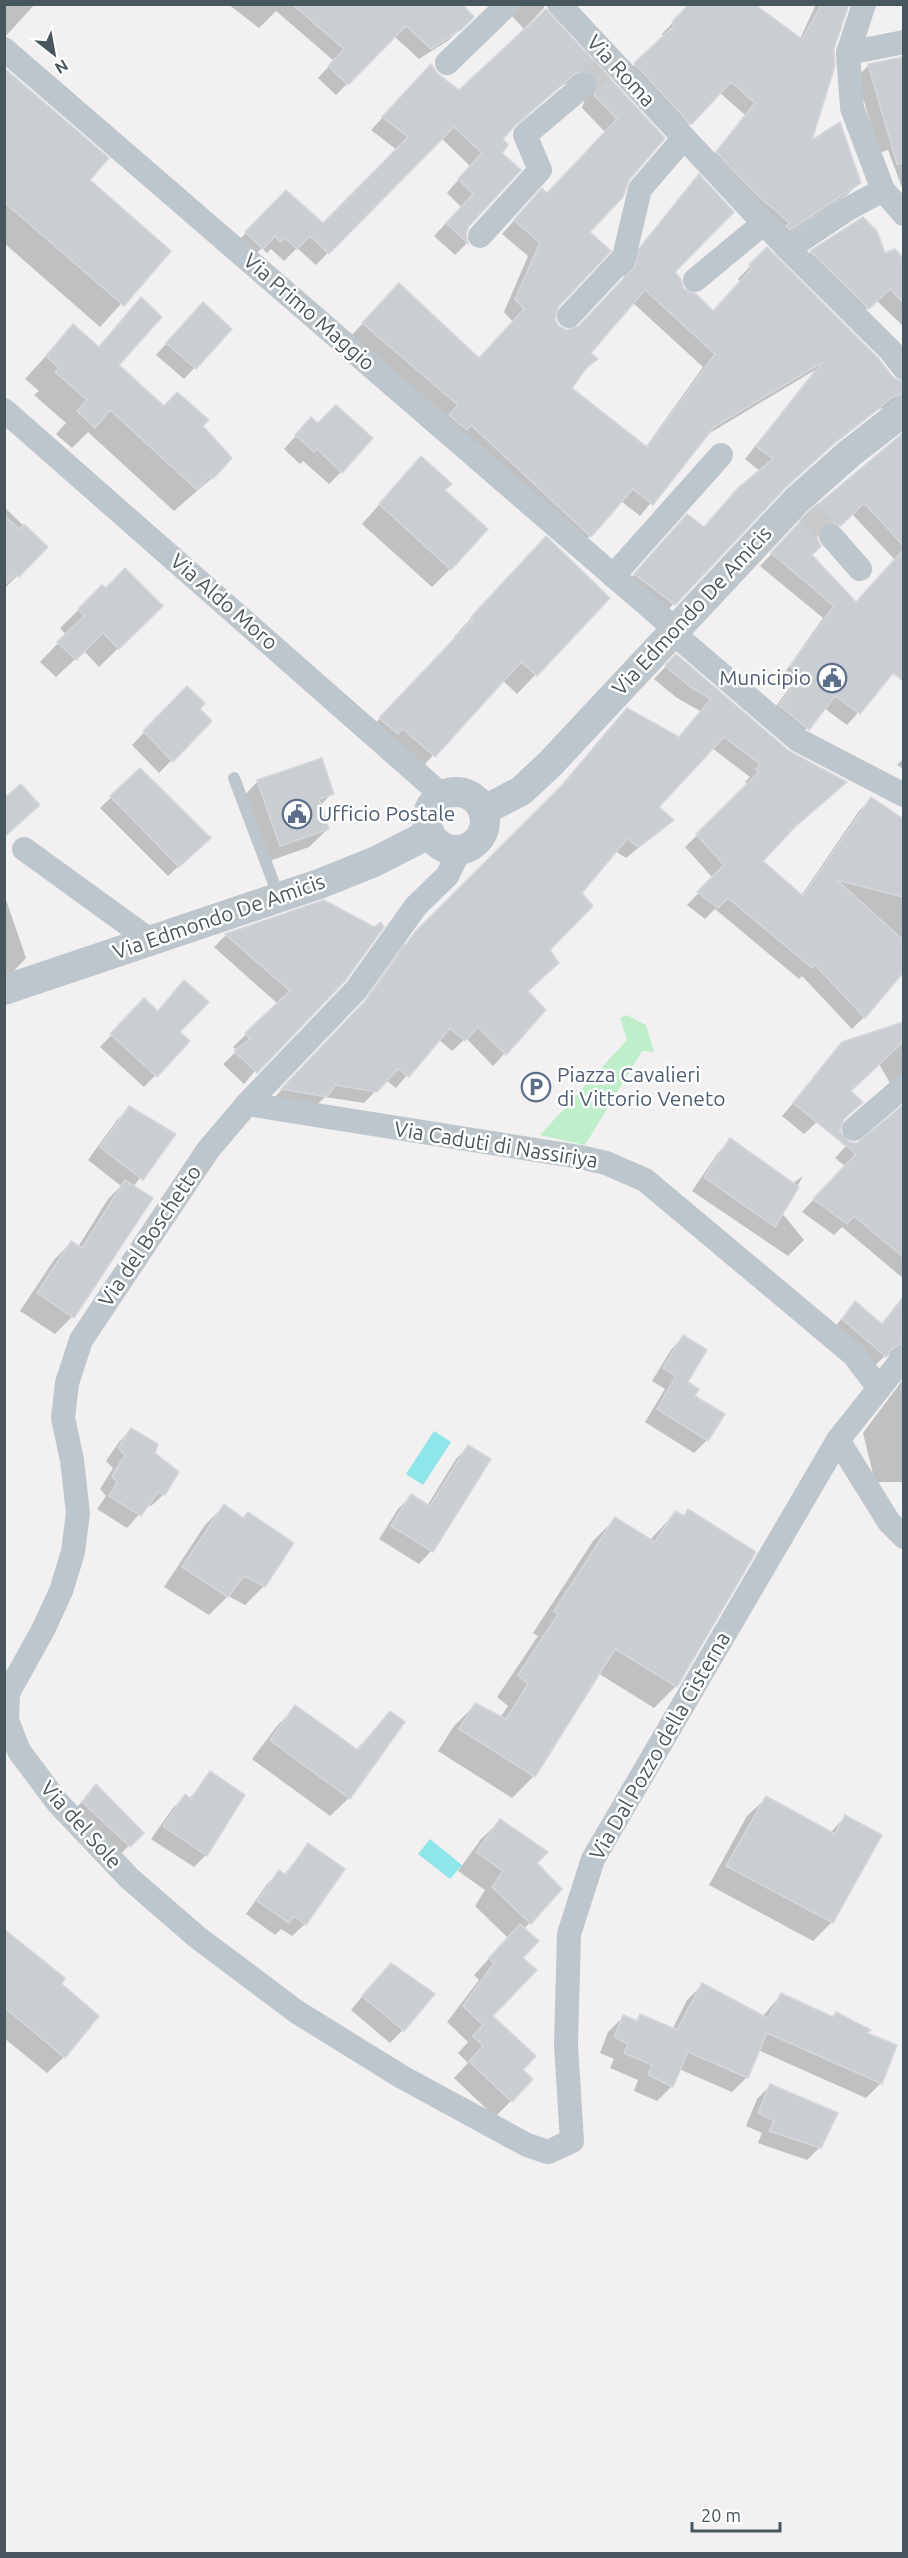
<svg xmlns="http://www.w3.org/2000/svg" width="908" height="2558" viewBox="0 0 908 2558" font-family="Ubuntu,sans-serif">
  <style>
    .green { fill: #bfeeca }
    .water { fill: #8ee6ea }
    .shadow { fill: #0003; fill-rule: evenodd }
    .building { fill: #caced2; stroke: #d4d7db; stroke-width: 1.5; fill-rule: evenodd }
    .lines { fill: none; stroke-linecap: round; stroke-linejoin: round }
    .minor-tunnel { stroke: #c8cacb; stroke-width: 24; stroke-dasharray: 24 12; stroke-linecap: butt }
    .service { stroke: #bcc6cc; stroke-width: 12 }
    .minor { stroke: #bcc6cc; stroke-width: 24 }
    .tertiary { stroke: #bcc6cc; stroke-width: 30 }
    .labels { text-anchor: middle; stroke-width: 5; stroke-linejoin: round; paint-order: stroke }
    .street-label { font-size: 21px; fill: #48565d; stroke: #fff }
    .service-label { font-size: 21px; fill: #4e5e75; stroke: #fff; text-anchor: start }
  </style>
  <rect width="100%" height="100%" fill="#f2f0f0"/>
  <path class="green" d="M 627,1015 L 646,1025 L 654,1052 L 642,1051 L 585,1145 L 540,1135 L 627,1040 L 620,1018 Z"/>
  <g class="water">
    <path d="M 434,1431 L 451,1442 L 423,1485 L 406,1474 Z"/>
    <path d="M 430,1839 L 462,1865 L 450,1879 L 418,1854 Z"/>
  </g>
  <g class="shadow">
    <path d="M 4,4 L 35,4 L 4,38 Z"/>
    <path d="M 228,4 L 381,4 L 472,17 L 449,40 L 419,59 L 394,36 L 336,95 L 318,78 L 334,61 L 276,11 L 259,28 Z"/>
    <path d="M 506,4 L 544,4 L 544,8 L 524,29 L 511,15 Z"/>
    <path d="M 691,4 L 800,39 L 816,4 L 847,4 L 834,22 L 810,143 L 859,182 L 848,194 L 778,241 L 706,164 L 745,115 L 719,92 L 679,135 L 624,75 L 664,38 L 662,34 Z"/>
    <path d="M 572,41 L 663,138 L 628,179 L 588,232 L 557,306 L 554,320 L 559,328 L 573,331 L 578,328 L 622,281 L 629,260 L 699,176 L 673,272 L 683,291 L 712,313 L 741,282 L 738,279 L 767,249 L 892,378 L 904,383 L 904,398 L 895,407 L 879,409 L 824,452 L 776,495 L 662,616 L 622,588 L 675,529 L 703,529 L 760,471 L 745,459 L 815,370 L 705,436 L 640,516 L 621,501 L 578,549 L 351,336 L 387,297 L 479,359 L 513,322 L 504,312 L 528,256 L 502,234 L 530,203 L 547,194 L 605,132 L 582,108 L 586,96 L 569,83 L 561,86 L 501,139 L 500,153 L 464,233 L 467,243 L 455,255 L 434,236 L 461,207 L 447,193 L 470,166 L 441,138 L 316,265 L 297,248 L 284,261 L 271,249 L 267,253 L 262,248 L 250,260 L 234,245 L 286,193 L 323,225 L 397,150 L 371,130 L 419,78 L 436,74 L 459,92 ZM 632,302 L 703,367 L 645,448 L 570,388 L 595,359 L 589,353 Z"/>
    <path d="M 904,58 L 904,193 L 888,150 L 879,153 L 857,77 L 869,65 Z"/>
    <path d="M 4,68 L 107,159 L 88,180 L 169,251 L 100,327 L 4,243 Z"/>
    <path d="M 811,252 L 884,254 L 893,252 L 904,261 L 904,327 L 876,300 L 855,320 L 799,265 Z"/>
    <path d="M 141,300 L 117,365 L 163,408 L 201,426 L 212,478 L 174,511 L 88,432 L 72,448 L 56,434 L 66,423 L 34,395 L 39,391 L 25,379 L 73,326 L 97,348 Z"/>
    <path d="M 192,315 L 230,329 L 184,379 L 156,355 Z"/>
    <path d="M 311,419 L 341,472 L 329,484 L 303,461 L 300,464 L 284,449 Z"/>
    <path d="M 904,435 L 904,661 L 847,725 L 824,708 L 796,741 L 768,717 L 790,687 L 780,679 L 823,618 L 760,566 L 810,513 ZM 852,514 L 895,560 L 856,603 L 810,555 L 816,534 L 828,537 Z"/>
    <path d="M 421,458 L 443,491 L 450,569 L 432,587 L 362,524 Z"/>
    <path d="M 4,507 L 46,547 L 5,588 L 4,587 Z"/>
    <path d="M 527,557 L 608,598 L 517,694 L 502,680 L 415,775 L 362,737 L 456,639 L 454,637 Z"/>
    <path d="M 102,587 L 161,606 L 99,667 L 84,651 L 56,677 L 40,662 L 66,635 L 60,628 Z"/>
    <path d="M 676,656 L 788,752 L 786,834 L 761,861 L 801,896 L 859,811 L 871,799 L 899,818 L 904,818 L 904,971 L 864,1017 L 852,1029 L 802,976 L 799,979 L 715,909 L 705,919 L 687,905 L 713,878 L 685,847 L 748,785 L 745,782 L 750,777 L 712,748 L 657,807 L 672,820 L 626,858 L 615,851 L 580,893 L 526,992 L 544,1010 L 493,1066 L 466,1038 L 452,1051 L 438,1039 L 396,1088 L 386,1080 L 364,1103 L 325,1097 L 313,1108 L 271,1101 L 355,1014 L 403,946 L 551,798 L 615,722 L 678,738 L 700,711 L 677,698 L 654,679 Z"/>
    <path d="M 187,688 L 198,709 L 210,721 L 159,773 L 132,745 Z"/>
    <path d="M 904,758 L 904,769 L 897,765 Z"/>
    <path d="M 140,770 L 198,848 L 168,876 L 100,808 Z"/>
    <path d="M 258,781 L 332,793 L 320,806 L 328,829 L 309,847 L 261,864 L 240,800 Z"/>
    <path d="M 4,894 L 26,958 L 11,974 L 4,976 Z"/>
    <path d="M 374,929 L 244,1084 L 223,1064 L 237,1051 L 233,1047 L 278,1004 L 214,947 L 226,935 Z"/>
    <path d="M 184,982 L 178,1032 L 188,1041 L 144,1087 L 100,1047 L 133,1012 L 157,1012 Z"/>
    <path d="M 904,1024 L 904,1092 L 890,1083 L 879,1064 L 804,1134 L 782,1116 L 839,1049 Z"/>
    <path d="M 904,1107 L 904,1160 L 887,1175 L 904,1187 L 904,1279 L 842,1227 L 834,1235 L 802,1212 L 845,1166 L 835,1158 L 846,1146 L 864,1141 Z"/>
    <path d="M 129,1108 L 174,1134 L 133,1187 L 72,1317 L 55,1334 L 20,1311 L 54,1260 L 71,1242 L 78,1247 L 108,1199 L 121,1186 L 88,1160 L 117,1120 Z"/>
    <path d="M 730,1140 L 771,1199 L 803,1176 L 782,1213 L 804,1240 L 788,1256 L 692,1191 L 718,1153 Z"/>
    <path d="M 904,1297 L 904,1363 L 902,1358 L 886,1355 L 873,1367 L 831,1331 L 855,1303 L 881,1325 Z"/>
    <path d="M 683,1337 L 686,1382 L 693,1396 L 707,1440 L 694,1453 L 645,1422 L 665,1389 L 652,1381 L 671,1350 Z"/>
    <path d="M 904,1378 L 904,1482 L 875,1482 L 863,1433 Z"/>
    <path d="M 131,1429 L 153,1453 L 164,1494 L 151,1506 L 147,1505 L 127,1528 L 97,1509 L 106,1496 L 100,1489 L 113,1468 L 106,1461 L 119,1442 Z"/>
    <path d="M 468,1447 L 431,1551 L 419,1564 L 379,1539 L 398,1509 L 411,1496 L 427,1506 L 456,1459 Z"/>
    <path d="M 224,1506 L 264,1586 L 245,1605 L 228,1596 L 209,1615 L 164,1587 L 205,1525 Z"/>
    <path d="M 688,1511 L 676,1686 L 654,1708 L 598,1673 L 534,1776 L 512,1798 L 438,1751 L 454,1726 L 475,1705 L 500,1718 L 508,1706 L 497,1697 L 538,1636 L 533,1633 L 593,1541 L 615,1519 L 650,1540 L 675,1513 L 683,1517 Z"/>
    <path d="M 295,1707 L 356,1750 L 390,1713 L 349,1798 L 330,1816 L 252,1759 L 277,1726 Z"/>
    <path d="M 210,1773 L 206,1855 L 194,1867 L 151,1839 L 173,1808 L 185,1796 L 189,1799 Z"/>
    <path d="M 96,1786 L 141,1833 L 116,1859 L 70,1815 Z"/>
    <path d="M 766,1798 L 830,1833 L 846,1816 L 832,1922 L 813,1941 L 709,1885 L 747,1816 Z"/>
    <path d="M 500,1821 L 560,1889 L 524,1929 L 521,1958 L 491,2016 L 521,2070 L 511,2101 L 495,2117 L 454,2078 L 468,2063 L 458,2053 L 468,2042 L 447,2022 L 479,1980 L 474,1975 L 508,1938 L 475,1906 L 485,1890 L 458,1871 L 481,1839 Z"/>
    <path d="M 308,1845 L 305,1924 L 292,1936 L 281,1929 L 275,1935 L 246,1914 L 267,1884 L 279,1872 L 284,1875 Z"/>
    <path d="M 4,1934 L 60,1985 L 64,2057 L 47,2073 L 4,2038 Z"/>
    <path d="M 378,1977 L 433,1994 L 416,2017 L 390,2043 L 351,2010 Z"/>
    <path d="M 702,1985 L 762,2017 L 781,1995 L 831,2018 L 836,2014 L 865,2033 L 881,2083 L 866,2098 L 758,2050 L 747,2077 L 732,2092 L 679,2069 L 672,2086 L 657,2101 L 634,2091 L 638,2080 L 610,2068 L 614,2059 L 600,2053 L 608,2032 L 623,2017 L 635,2021 L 641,2016 L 672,2030 L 687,2000 Z"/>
    <path d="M 770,2086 L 820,2147 L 807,2160 L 758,2143 L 762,2133 L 746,2126 L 757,2099 Z"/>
  </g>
  <g class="building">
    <path d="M 292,4 L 462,4 L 474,17 L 462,29 L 431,49 L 406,26 L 348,85 L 328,66 L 344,49 Z"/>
    <path d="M 689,4 L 754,4 L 802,39 L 822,4 L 849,4 L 834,49 L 835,66 L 812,140 L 840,122 L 861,183 L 790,230 L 786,226 L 790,223 L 758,196 L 716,152 L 755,103 L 731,82 L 691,125 L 634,63 L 674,26 L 672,22 Z"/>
    <path d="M 546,9 L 665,138 L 629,180 L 623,197 L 590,232 L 611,251 L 558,307 L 555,320 L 559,326 L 566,330 L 579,326 L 634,267 L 641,246 L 699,174 L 734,212 L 675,272 L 681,279 L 684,289 L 696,294 L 713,311 L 752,268 L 749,265 L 767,247 L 879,359 L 893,377 L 903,382 L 903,394 L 893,397 L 839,439 L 786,487 L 675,605 L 634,574 L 687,514 L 704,527 L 739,487 L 773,459 L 756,446 L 823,362 L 714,427 L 653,505 L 633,489 L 591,537 L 471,425 L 467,430 L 449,415 L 458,405 L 362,323 L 399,283 L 479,358 L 524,309 L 515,299 L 540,243 L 514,220 L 542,188 L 547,193 L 617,119 L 594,95 L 598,83 L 594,75 L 582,71 L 575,74 L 516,124 L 503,139 L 508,145 L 502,153 L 521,170 L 469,226 L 466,234 L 468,243 L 446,223 L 473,194 L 458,179 L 482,153 L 454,127 L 329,254 L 310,236 L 297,249 L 285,238 L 280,242 L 275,236 L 263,249 L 245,232 L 286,190 L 323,223 L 408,137 L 382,117 L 431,64 L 437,73 L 459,90 ZM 645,290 L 715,354 L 647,447 L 572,388 L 587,367 L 598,359 L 591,353 Z"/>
    <path d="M 903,57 L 903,163 L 897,164 L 868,64 Z"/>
    <path d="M 4,68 L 109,158 L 90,180 L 171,251 L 124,306 L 4,202 Z"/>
    <path d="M 863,217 L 877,231 L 885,253 L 895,249 L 903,258 L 903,302 L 890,289 L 869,309 L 810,251 Z"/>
    <path d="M 141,297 L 162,317 L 119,365 L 164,406 L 177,392 L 209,420 L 203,426 L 232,458 L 213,479 L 210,476 L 197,490 L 110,410 L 95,428 L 77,411 L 87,400 L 55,372 L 59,368 L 46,356 L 73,324 L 99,347 Z"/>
    <path d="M 203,302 L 232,329 L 196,369 L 166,343 Z"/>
    <path d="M 336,405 L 373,438 L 342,473 L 317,449 L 314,452 L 295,435 L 311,417 L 318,423 Z"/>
    <path d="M 903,433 L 903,545 L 864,503 L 841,526 L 829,522 L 821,526 L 817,538 L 821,546 L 812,555 L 856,602 L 903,550 L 903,681 L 893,673 L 860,714 L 835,696 L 809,730 L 779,705 L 801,674 L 790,666 L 834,606 L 771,553 L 809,512 Z"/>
    <path d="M 421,456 L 452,484 L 445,490 L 488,529 L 451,570 L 379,504 Z"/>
    <path d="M 4,515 L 19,529 L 24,524 L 48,547 L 19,577 L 16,574 L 4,585 Z"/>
    <path d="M 546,536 L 610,598 L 537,676 L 521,662 L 435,757 L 403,729 L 398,734 L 379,718 L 473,619 L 471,617 Z"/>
    <path d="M 125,568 L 163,606 L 119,649 L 103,633 L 76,660 L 57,642 L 84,616 L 78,609 L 102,585 L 106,588 Z"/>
    <path d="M 676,654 L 789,751 L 847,782 L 796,826 L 763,861 L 803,896 L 871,797 L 903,819 L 903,897 L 837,880 L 903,940 L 903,973 L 865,1018 L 815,965 L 812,968 L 728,898 L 718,908 L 697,892 L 724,865 L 696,834 L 759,772 L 756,769 L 760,764 L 724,737 L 659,807 L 674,820 L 639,847 L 627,839 L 582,893 L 593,906 L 550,950 L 559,963 L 528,991 L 546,1010 L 506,1055 L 478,1027 L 465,1041 L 450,1028 L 409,1077 L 398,1069 L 377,1092 L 335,1085 L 327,1097 L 281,1089 L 366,1000 L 415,932 L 563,784 L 627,708 L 679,737 L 711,699 L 689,686 L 665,666 Z"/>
    <path d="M 187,686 L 205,703 L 200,709 L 212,721 L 173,762 L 143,731 Z"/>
    <path d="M 322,758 L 334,794 L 319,799 L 329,829 L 280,846 L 257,780 Z"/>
    <path d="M 140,768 L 211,838 L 179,867 L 110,796 Z"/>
    <path d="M 21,784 L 40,805 L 4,837 L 4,798 Z"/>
    <path d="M 324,900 L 374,927 L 381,922 L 384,927 L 345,981 L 257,1073 L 234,1051 L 250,1039 L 245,1033 L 290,991 L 225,934 Z"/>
    <path d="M 184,980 L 209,1002 L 180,1032 L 190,1041 L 157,1077 L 110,1034 L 144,998 L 158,1011 Z"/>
    <path d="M 903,1022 L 903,1042 L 851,1091 L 863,1102 L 844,1119 L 840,1131 L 849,1142 L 857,1143 L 903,1105 L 903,1257 L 854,1216 L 847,1224 L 813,1199 L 856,1154 L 793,1103 L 842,1042 Z"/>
    <path d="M 129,1106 L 176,1134 L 143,1180 L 100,1147 Z"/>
    <path d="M 730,1138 L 799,1187 L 775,1227 L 704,1177 Z"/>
    <path d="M 125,1180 L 153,1198 L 74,1318 L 37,1293 L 71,1241 L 82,1248 Z"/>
    <path d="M 903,1297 L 903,1343 L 893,1348 L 886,1357 L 842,1319 L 855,1301 L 882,1324 Z"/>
    <path d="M 683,1335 L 707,1350 L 688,1382 L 699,1389 L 695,1396 L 725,1414 L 708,1441 L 657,1409 L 676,1376 L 663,1368 Z"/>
    <path d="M 131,1428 L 158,1444 L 155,1453 L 179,1472 L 165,1495 L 158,1492 L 141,1516 L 109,1496 L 117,1482 L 112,1476 L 125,1455 L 118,1448 Z"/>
    <path d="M 468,1445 L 491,1459 L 433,1552 L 391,1526 L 411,1494 L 430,1506 Z"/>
    <path d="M 224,1504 L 243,1518 L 248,1512 L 294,1543 L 265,1587 L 244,1576 L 228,1597 L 182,1567 Z"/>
    <path d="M 688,1509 L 756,1552 L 677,1687 L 615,1649 L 535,1777 L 459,1729 L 475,1703 L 506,1719 L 528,1684 L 518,1675 L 558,1614 L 554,1611 L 615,1517 L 655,1542 L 675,1511 L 684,1516 Z"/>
    <path d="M 295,1705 L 358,1750 L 390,1711 L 405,1722 L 350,1799 L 270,1740 Z"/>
    <path d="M 210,1771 L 245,1795 L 207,1856 L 163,1826 L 185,1794 L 191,1799 Z"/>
    <path d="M 96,1784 L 144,1833 L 130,1847 L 82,1802 Z"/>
    <path d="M 766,1796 L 835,1834 L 845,1815 L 882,1835 L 833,1923 L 726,1866 Z"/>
    <path d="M 500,1819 L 548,1852 L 537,1863 L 562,1889 L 531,1924 L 492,1887 L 503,1871 L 476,1852 Z"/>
    <path d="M 308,1843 L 345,1869 L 306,1925 L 294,1916 L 289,1923 L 257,1901 L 279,1870 L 286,1875 Z"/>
    <path d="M 520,1924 L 539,1941 L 523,1958 L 537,1970 L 493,2016 L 536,2056 L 523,2070 L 533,2079 L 512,2102 L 469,2061 L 483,2046 L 473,2036 L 483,2025 L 463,2006 L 494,1963 L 489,1958 Z"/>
    <path d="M 4,1929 L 65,1978 L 62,1984 L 99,2016 L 65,2058 L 4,2007 Z"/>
    <path d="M 391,1963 L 435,1994 L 404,2031 L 362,1996 Z"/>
    <path d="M 702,1983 L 768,2018 L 781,1993 L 833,2017 L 836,2012 L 871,2030 L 867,2033 L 897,2045 L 882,2084 L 767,2033 L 748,2078 L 688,2052 L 673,2087 L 648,2075 L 652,2065 L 624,2053 L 628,2044 L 614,2037 L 623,2015 L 637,2021 L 640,2014 L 677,2030 Z"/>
    <path d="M 770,2084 L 838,2113 L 821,2148 L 769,2131 L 774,2121 L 758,2113 Z"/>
  </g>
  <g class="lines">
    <g class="minor-tunnel">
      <path d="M 584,85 L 606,66"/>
      <path d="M 808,512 L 831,536"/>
    </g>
    <path class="service" d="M 234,778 L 279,897"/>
    <g class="minor">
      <path d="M 559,4 L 788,249 L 890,350 L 904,368"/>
      <path d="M 864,4 L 848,53 L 852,108 L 883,190 L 904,214"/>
      <path d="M 4,49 L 675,629"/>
      <path d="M 848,53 L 904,42"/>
      <path d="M 447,63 L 508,4"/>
      <path d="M 480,236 L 540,170 L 525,135 L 584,85"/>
      <path d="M 788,249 L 846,210 L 883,190"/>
      <path d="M 695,280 L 764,223"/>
      <path d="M 569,316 L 624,257 L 640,189 L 684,138"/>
      <path d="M 4,410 L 443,796"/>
      <path d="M 831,536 L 860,569"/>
      <path d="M 613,576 L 721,455"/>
      <path d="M 672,632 L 798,740 L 904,795"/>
      <path d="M 24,849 L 151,941"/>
      <path d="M 460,850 L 447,876 L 416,906 L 356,990 L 247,1104 L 208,1150 L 81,1340 L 67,1383 L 63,1418 L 72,1460 L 78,1513 L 73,1552 L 61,1591 L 43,1630 L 8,1693 L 7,1720 L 19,1751 L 58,1803 L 129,1878 L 197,1937 L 297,2012 L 402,2077 L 527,2145 L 548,2152 L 572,2141 L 566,2045 L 569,1934 L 593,1859 L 838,1440 L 904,1357"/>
      <path d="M 247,1104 L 580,1157 L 606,1163 L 645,1180 L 854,1355 L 878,1387"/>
      <path d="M 854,1129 L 904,1086"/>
      <path d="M 838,1440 L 889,1522 L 904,1537"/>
    </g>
    <g class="tertiary">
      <circle cx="456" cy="821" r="29"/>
      <path d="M 483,811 L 521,791 L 550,764 L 797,500 L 850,453 L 904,411"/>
      <path d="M 4,990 L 319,884 L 374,862 L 429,834"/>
    </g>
  </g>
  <defs>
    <g id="civic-ring" transform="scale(1.5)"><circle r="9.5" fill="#fff" stroke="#5c6f8a" stroke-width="1.5"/><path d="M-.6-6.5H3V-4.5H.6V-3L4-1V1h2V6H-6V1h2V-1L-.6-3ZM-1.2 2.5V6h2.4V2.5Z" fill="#5c6f8a"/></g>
    <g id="parking-ring" transform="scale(1.5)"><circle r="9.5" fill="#fff" stroke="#5c6f8a" stroke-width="1.5"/><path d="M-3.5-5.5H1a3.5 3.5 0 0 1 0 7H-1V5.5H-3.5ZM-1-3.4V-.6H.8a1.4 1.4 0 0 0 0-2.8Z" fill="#5c6f8a"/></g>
  </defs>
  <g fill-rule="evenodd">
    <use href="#civic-ring" x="832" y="678"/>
    <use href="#civic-ring" x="297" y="814"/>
    <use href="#parking-ring" x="536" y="1087"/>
  </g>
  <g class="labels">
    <g class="street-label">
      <text transform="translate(621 71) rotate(47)" y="7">Via Roma</text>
      <text transform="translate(309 312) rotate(41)" y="7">Via Primo Maggio</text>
      <text transform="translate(224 602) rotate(41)" y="7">Via Aldo Moro</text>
      <text transform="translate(692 611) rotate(-47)" y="7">Via Edmondo De Amicis</text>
      <text transform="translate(219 917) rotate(-19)" y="7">Via Edmondo De Amicis</text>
      <text transform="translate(496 1145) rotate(9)" y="7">Via Caduti di Nassiriya</text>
      <text transform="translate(150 1236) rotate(-56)" y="7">Via del Boschetto</text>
      <text transform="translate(660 1746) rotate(-60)" y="7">Via Dal Pozzo della Cisterna</text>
      <text transform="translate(81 1825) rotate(48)" y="7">Via del Sole</text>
    </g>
    <g class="service-label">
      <text x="811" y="685" text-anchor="end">Municipio</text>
      <text x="318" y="821">Ufficio Postale</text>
      <text x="557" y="1082">Piazza Cavalieri<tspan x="557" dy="24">di Vittorio Veneto</tspan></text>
    </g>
  </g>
  <rect width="908" height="2558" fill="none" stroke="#48565d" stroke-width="12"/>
  <g transform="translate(54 54) rotate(149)" stroke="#ffffff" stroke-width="4.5" paint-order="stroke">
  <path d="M0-4.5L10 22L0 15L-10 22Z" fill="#48565d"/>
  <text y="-9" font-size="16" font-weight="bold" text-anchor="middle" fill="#48565d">N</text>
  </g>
  <path d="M692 2522v9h88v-9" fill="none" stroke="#48565d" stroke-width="3"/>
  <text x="701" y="2522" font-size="18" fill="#48565d" stroke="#ffffff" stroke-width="4.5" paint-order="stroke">20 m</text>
</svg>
